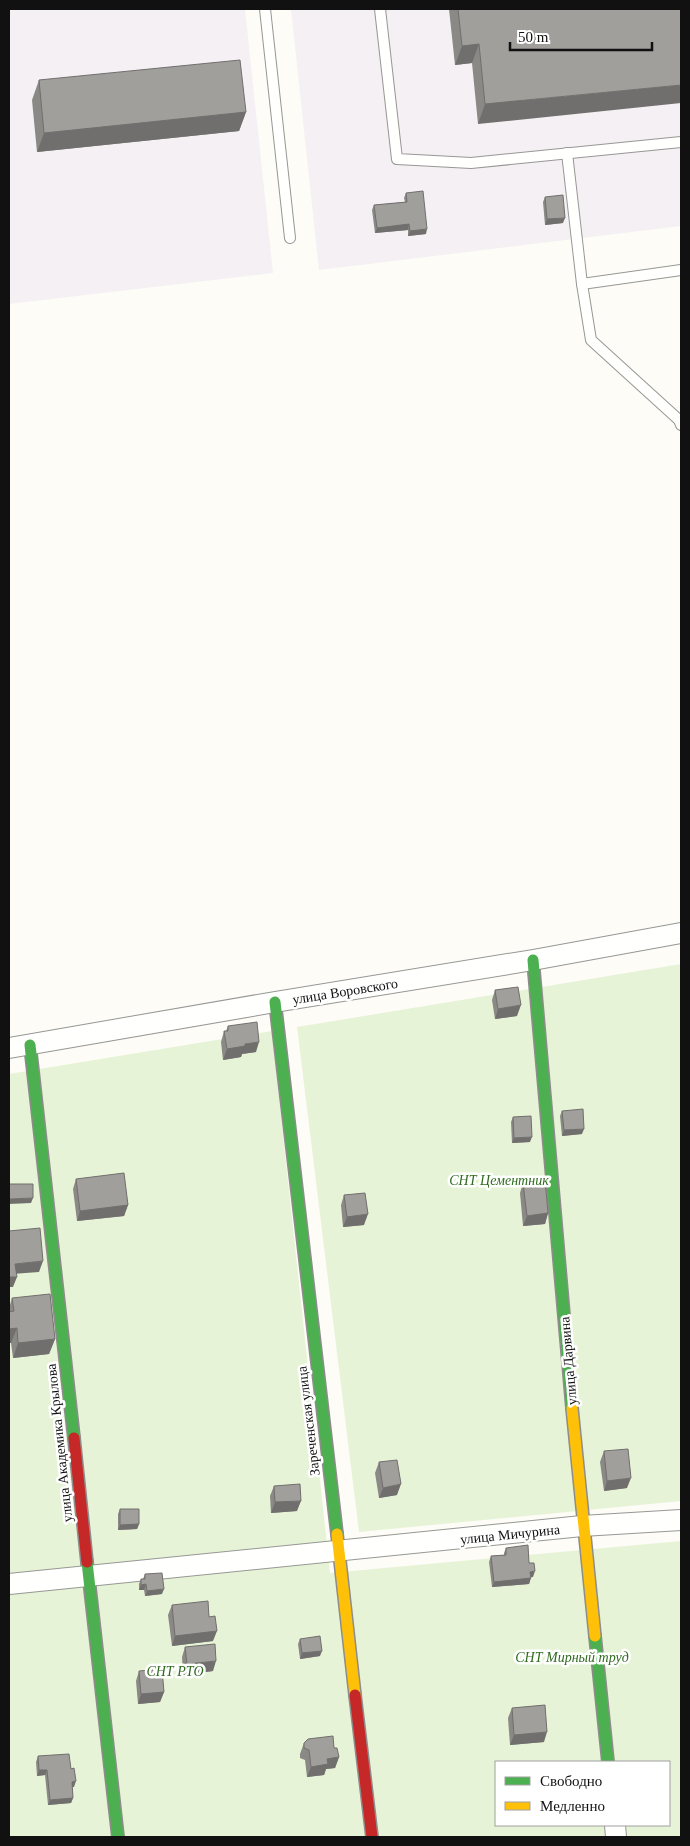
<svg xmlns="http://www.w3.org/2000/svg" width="690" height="1846" viewBox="0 0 690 1846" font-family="'Times New Roman',serif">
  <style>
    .industrial { fill: #f5f0f3 }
    .green { fill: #e7f3d7; fill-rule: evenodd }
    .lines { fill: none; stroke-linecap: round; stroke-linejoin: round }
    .lane-casing { stroke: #979795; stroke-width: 12 }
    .street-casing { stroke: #979795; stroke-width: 22 }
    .fast-casing { stroke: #8e8d8b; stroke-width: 14 }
    .slow-casing { stroke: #8e8d8b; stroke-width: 14 }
    .jam-casing { stroke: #8e8d8b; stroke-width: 14 }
    .lane { stroke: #fffffe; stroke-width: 10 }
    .street { stroke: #fffffe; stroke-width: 20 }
    .fast { stroke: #4caf50; stroke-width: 11 }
    .slow { stroke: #ffc107; stroke-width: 11 }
    .jam { stroke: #c62828; stroke-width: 11 }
    .wall { fill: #8a8986 }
    .shaded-wall { fill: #716f6d }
    .building { fill: #a19f9c; stroke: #716f6d }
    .labels { text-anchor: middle; stroke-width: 5; stroke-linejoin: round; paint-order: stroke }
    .street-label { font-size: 14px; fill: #111; stroke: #fff }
    .park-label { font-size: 14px; font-style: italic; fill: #2f6b1f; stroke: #fff }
  </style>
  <rect width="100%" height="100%" fill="#fdfcf7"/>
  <g class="industrial">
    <path d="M 9,9 L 245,9 L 273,273 L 9,304 Z"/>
    <path d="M 291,9 L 681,9 L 681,226 L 319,270 Z"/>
  </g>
  <g class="green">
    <path d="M 681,964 L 681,1501 L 359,1532 L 297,1027 Z"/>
    <path d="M 272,1031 L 330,1573 L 681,1541 L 681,1837 L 9,1837 L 9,1074 ZM 496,1762 L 669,1762 L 669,1825 L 496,1825 Z"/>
  </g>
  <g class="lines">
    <g class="lane-casing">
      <g id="lane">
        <path d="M 265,9 L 290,238"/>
        <path d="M 380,9 L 397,159 L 471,163 L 681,142"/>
        <path d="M 567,153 L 582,284 L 591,340 L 679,420 L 681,425"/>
        <path d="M 582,284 L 681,270"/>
      </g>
    </g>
    <g class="street-casing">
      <g id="street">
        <path d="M 9,1048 L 275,1002 L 533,960 L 681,933"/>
        <path d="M 9,1584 L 582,1526 L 681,1520"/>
        <path d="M 615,1825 L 616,1837"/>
      </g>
    </g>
    <g class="fast-casing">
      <g id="fast">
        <path d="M 533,960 L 572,1408"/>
        <path d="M 275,1002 L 337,1534"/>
        <path d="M 30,1045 L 74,1438"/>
        <path d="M 87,1562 L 118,1837"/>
        <path d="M 595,1636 L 608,1762"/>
      </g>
    </g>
    <g class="slow-casing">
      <g id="slow">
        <path d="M 572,1408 L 595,1636"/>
        <path d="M 337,1534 L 355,1695"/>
      </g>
    </g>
    <g class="jam-casing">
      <g id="jam">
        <path d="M 74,1438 L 87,1562"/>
        <path d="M 355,1695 L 372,1837"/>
      </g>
    </g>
    <use href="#lane" class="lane"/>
    <use href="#street" class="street"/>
    <use href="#fast" class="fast"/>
    <use href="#slow" class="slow"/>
    <use href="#jam" class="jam"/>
  </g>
  <g class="wall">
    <path d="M 449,9 L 681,9 L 478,124 L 472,63 L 455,65 Z"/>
    <path d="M 39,80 L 246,112 L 239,131 L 37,152 L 32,100 Z"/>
    <path d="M 406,193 L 426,234 L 408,236 L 408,230 L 375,233 L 372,210 L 374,205 L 405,202 L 404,198 Z"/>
    <path d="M 545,197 L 563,223 L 545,225 L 543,202 Z"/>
    <path d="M 495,990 L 517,1016 L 495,1019 L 492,1000 Z"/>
    <path d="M 228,1026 L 256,1052 L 242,1054 L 241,1057 L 223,1060 L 221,1042 L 224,1031 L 226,1031 Z"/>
    <path d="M 562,1111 L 582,1134 L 562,1136 L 560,1116 Z"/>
    <path d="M 513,1117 L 530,1142 L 512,1143 L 511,1122 Z"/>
    <path d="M 76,1179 L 128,1205 L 124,1216 L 77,1221 L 73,1189 Z"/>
    <path d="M 523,1183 L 548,1213 L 545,1224 L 523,1226 L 520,1193 Z"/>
    <path d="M 344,1195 L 364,1225 L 343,1227 L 341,1205 Z"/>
    <path d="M 12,1298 L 55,1339 L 49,1354 L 13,1358 L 11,1343 L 9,1343 L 9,1308 Z"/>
    <path d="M 604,1451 L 627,1488 L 604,1491 L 600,1462 Z"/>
    <path d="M 379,1462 L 397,1495 L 379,1498 L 375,1473 Z"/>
    <path d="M 274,1486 L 297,1511 L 271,1513 L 270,1496 Z"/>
    <path d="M 120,1509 L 139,1524 L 137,1529 L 118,1530 L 118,1514 Z"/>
    <path d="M 506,1548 L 529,1563 L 533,1577 L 531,1577 L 529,1584 L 492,1587 L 489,1562 L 491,1556 L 504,1555 L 504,1553 Z"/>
    <path d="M 145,1574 L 162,1594 L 145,1596 L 144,1590 L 139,1590 L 139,1584 L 141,1579 L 143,1579 Z"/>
    <path d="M 172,1605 L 209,1617 L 213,1641 L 172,1646 L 168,1615 Z"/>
    <path d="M 300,1639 L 320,1656 L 300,1659 L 298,1644 Z"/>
    <path d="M 185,1647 L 213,1671 L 183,1675 L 182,1657 Z"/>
    <path d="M 139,1671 L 164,1692 L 160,1702 L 138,1704 L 136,1681 Z"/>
    <path d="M 512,1708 L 544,1742 L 510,1745 L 508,1718 Z"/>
    <path d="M 304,1743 L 334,1748 L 339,1757 L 335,1768 L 326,1769 L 324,1775 L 307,1777 L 305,1760 L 300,1758 L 300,1754 Z"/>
    <path d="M 38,1756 L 71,1769 L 74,1787 L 72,1787 L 73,1798 L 71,1803 L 48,1805 L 45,1775 L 37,1776 L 36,1762 Z"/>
    <path d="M 681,1804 L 681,1814 L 680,1808 Z"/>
  </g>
  <g class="shaded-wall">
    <path d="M 479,44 L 472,63 L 455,65 L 462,46 Z"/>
    <path d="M 681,85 L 681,103 L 478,124 L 485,104 Z"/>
    <path d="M 246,112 L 239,131 L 37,152 L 44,133 Z"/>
    <path d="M 565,218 L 563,223 L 545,225 L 547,219 Z"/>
    <path d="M 409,224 L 408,230 L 375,233 L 377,228 Z"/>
    <path d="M 427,229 L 426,234 L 408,236 L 410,231 Z"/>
    <path d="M 521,1005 L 517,1016 L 495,1019 L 498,1009 Z"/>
    <path d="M 259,1042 L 256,1052 L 242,1054 L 241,1057 L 223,1060 L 227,1049 L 245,1044 Z"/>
    <path d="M 584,1129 L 582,1134 L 562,1136 L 564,1130 Z"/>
    <path d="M 532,1137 L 530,1142 L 512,1143 L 514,1138 Z"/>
    <path d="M 33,1198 L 31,1203 L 9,1204 L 9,1199 Z"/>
    <path d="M 128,1205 L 124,1216 L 77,1221 L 80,1211 Z"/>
    <path d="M 548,1213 L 545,1224 L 523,1226 L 527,1216 Z"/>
    <path d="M 368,1214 L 364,1225 L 343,1227 L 347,1217 Z"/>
    <path d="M 43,1261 L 39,1272 L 12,1274 L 15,1264 Z"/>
    <path d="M 9,1277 L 17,1277 L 13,1287 L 9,1287 Z"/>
    <path d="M 17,1328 L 11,1343 L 9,1343 L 9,1329 Z"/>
    <path d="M 55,1339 L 49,1354 L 13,1358 L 18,1343 Z"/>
    <path d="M 631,1478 L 627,1488 L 604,1491 L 607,1481 Z"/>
    <path d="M 401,1484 L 397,1495 L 379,1498 L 383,1488 Z"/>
    <path d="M 301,1501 L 297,1511 L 271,1513 L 275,1502 Z"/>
    <path d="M 139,1524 L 137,1529 L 118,1530 L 120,1525 Z"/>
    <path d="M 535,1571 L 533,1577 L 528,1577 L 530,1572 Z"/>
    <path d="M 531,1578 L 529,1584 L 492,1587 L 494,1582 Z"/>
    <path d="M 146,1584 L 144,1590 L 139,1590 L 141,1585 Z"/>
    <path d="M 164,1589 L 162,1594 L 145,1596 L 147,1591 Z"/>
    <path d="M 217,1631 L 213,1641 L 172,1646 L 175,1636 Z"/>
    <path d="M 322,1651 L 320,1656 L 300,1659 L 302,1653 Z"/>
    <path d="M 216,1661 L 213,1671 L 183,1675 L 187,1664 Z"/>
    <path d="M 164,1692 L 160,1702 L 138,1704 L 141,1694 Z"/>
    <path d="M 547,1732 L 544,1742 L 510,1745 L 514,1735 Z"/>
    <path d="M 339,1757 L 335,1768 L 326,1769 L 324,1775 L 307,1777 L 311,1767 L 327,1759 Z"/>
    <path d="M 39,1770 L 47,1770 L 45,1775 L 37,1776 Z"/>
    <path d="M 76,1781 L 74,1787 L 70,1787 L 72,1782 Z"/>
    <path d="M 73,1798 L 71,1803 L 48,1805 L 50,1800 Z"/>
  </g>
  <g class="building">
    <path d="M 458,9 L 681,9 L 681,85 L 485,104 L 479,44 L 462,46 Z"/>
    <path d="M 240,60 L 246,112 L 44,133 L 39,80 Z"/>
    <path d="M 423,191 L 427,229 L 410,231 L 409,224 L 377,228 L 374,205 L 407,202 L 406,193 Z"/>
    <path d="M 563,195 L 565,218 L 547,219 L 545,197 Z"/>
    <path d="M 518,987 L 521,1005 L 498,1009 L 495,990 Z"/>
    <path d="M 257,1022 L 259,1042 L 245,1044 L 245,1046 L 227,1049 L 224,1031 L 228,1031 L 228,1026 Z"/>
    <path d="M 583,1109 L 584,1129 L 564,1130 L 562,1111 Z"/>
    <path d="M 531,1116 L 532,1137 L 514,1138 L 513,1117 Z"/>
    <path d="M 124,1173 L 128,1205 L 80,1211 L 76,1179 Z"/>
    <path d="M 545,1180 L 548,1213 L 527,1216 L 523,1183 Z"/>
    <path d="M 9,1184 L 33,1184 L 33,1198 L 9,1199 Z"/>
    <path d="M 365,1193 L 368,1214 L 347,1217 L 344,1195 Z"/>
    <path d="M 40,1228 L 43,1261 L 15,1264 L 17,1277 L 9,1277 L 9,1231 Z"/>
    <path d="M 50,1294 L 55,1339 L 18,1343 L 17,1328 L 9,1329 L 9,1312 L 14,1311 L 12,1298 Z"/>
    <path d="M 628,1449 L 631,1478 L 607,1481 L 604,1451 Z"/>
    <path d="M 397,1460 L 401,1484 L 383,1488 L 379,1462 Z"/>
    <path d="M 300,1484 L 301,1501 L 275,1502 L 274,1486 Z"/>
    <path d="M 120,1509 L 139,1509 L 139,1524 L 120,1525 Z"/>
    <path d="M 528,1545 L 529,1563 L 534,1563 L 535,1571 L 530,1572 L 531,1578 L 494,1582 L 491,1556 L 506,1555 L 506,1548 Z"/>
    <path d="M 162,1573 L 164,1589 L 147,1591 L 146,1584 L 141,1585 L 141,1579 L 145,1579 L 145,1574 Z"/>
    <path d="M 208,1601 L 209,1617 L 215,1616 L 217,1631 L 175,1636 L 172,1605 Z"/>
    <path d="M 320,1636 L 322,1651 L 302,1653 L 300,1639 Z"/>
    <path d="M 215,1644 L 216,1661 L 187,1664 L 185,1647 Z"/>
    <path d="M 162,1669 L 164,1692 L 141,1694 L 139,1671 Z"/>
    <path d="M 545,1705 L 547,1732 L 514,1735 L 512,1708 Z"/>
    <path d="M 333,1736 L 334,1748 L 337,1748 L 339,1757 L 327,1759 L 328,1764 L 311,1767 L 309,1750 L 304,1748 L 304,1743 L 308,1739 Z"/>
    <path d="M 69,1754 L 71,1769 L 74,1768 L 76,1781 L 72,1782 L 73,1798 L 50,1800 L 47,1770 L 39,1770 L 38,1756 Z"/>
  </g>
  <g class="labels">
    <g class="street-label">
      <text transform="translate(345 991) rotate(-9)" y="5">улица Воровского</text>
      <text transform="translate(568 1361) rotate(-95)" y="5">улица Дарвина</text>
      <text transform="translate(308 1421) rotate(-97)" y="5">Зареченская улица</text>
      <text transform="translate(59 1443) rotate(-96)" y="5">улица Академика Крылова</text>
      <text transform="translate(510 1534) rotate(-6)" y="5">улица Мичурина</text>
    </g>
    <g class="park-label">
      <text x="499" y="1185">СНТ Цементник</text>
      <text x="572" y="1662">СНТ Мирный труд</text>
      <text x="175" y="1676">СНТ РТО</text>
    </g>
  </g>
  <rect width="690" height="1846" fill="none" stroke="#111111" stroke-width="20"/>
  <rect x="495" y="1761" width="175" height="65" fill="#ffffff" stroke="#a0a0a0"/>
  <rect x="505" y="1777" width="25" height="8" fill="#4caf50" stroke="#a0a0a0"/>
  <text x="540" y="1786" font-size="15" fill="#111111">Свободно</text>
  <rect x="505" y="1802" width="25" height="8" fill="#ffc107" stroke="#a0a0a0"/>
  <text x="540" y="1811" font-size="15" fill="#111111">Медленно</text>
  <path d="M510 42v8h142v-8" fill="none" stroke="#111111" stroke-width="2.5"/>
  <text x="518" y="42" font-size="15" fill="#111111" stroke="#ffffff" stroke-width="4" paint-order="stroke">50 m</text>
</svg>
